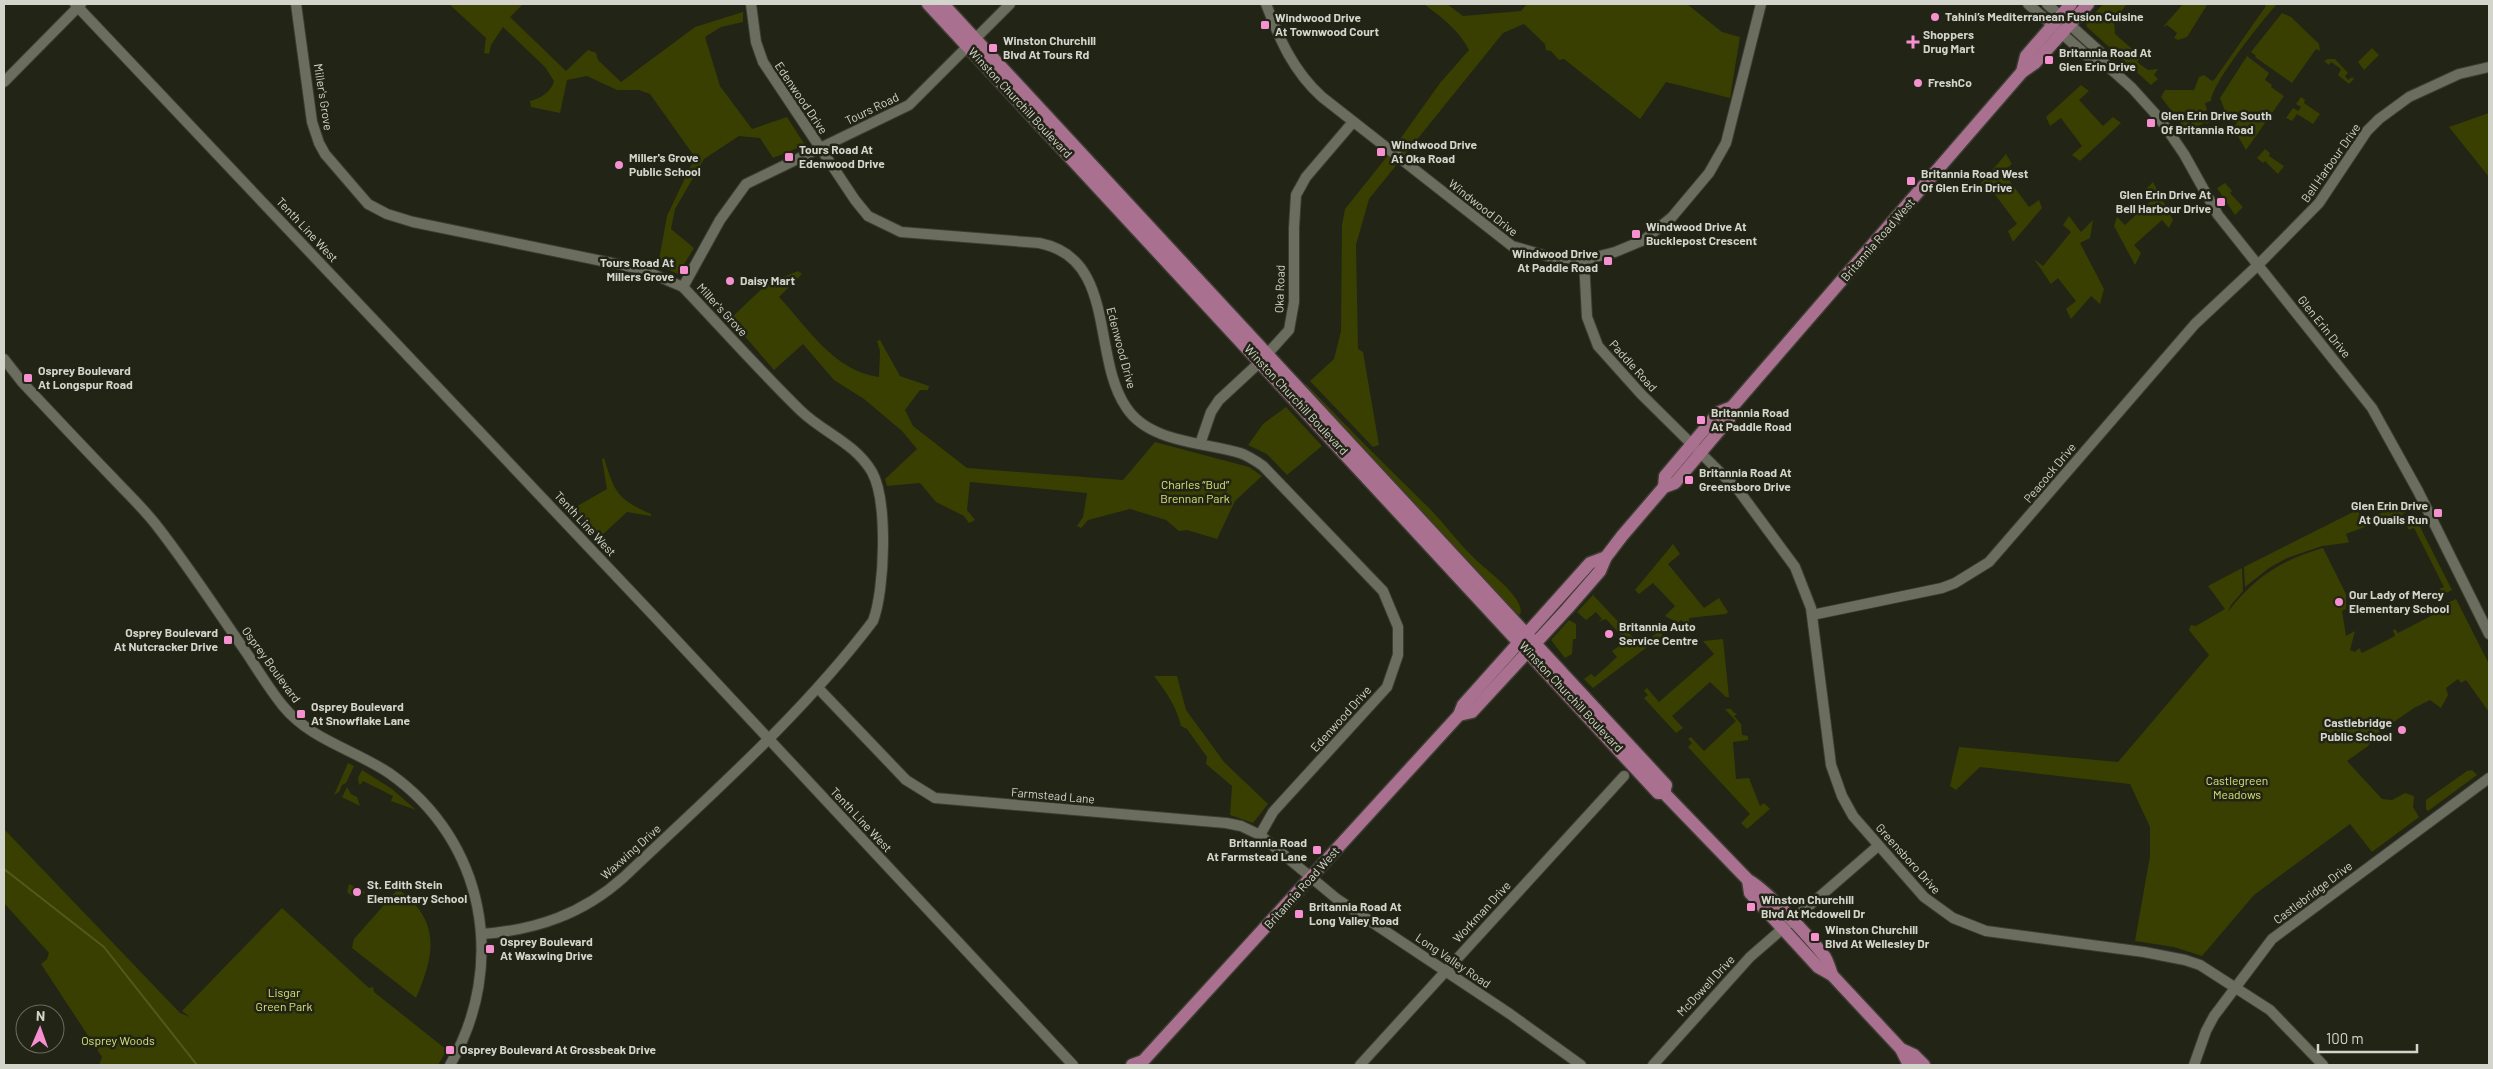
<svg xmlns="http://www.w3.org/2000/svg" width="2493" height="1069" viewBox="0 0 2493 1069" font-family="Barlow,sans-serif">
  <style>
    .green { fill: #393f00 }
    .lines { fill: none; stroke-linecap: round; stroke-linejoin: round }
    .stream { stroke: #535919; stroke-width: 2 }
    .minor-casing { stroke: #3c3d33; stroke-width: 12 }
    .major-casing { stroke: #3c3d33; stroke-width: 15 }
    .minor { stroke: #6b6e5e; stroke-width: 10 }
    .major { stroke: #a9708f; stroke-width: 12 }
    .poi-dot { fill: #f690d0; stroke: #222416; stroke-width: 2 }
    .labels { text-anchor: middle; stroke-width: 5; stroke-linejoin: round; paint-order: stroke }
    .poi-label { font-size: 12px; font-weight: bold; fill: #d3d5cc; stroke: #222416; text-anchor: start }
    .street-label { font-size: 12px; fill: #d3d5cc; stroke: #222416 }
    .park-label { font-size: 12px; fill: #d6e373; stroke: #222416 }
  </style>
  <rect width="100%" height="100%" fill="#222416"/>
  <g class="green">
    <path d="M 449,4 L 523,4 L 510,17 L 566,71 L 588,50 L 596,53 L 598,60 L 621,82 L 695,27 L 743,12 L 743,22 L 721,27 L 705,37 L 720,86 L 752,129 L 787,117 L 805,145 L 773,158 L 760,138 L 739,136 L 704,159 L 675,209 L 671,229 L 694,248 L 678,274 L 658,265 L 667,216 L 694,159 L 692,153 L 650,94 L 639,90 L 617,90 L 587,76 L 567,80 L 560,113 L 531,107 L 530,101 C 540,99 552,91 554,81 L 545,67 L 503,27 L 491,45 L 489,54 L 484,53 L 486,38 Z"/>
    <path d="M 1424,4 L 1447,4 L 1463,16 L 1521,11 L 1527,4 L 1687,4 L 1722,32 L 1740,37 L 1730,98 L 1666,82 L 1640,119 L 1564,59 L 1559,60 L 1551,51 L 1546,50 L 1545,44 L 1524,24 L 1503,33 L 1369,199 L 1356,245 L 1358,349 L 1363,352 L 1379,445 L 1373,447 L 1310,381 L 1334,359 L 1341,331 L 1342,225 L 1345,209 L 1393,149 L 1440,83 L 1469,50 C 1459,30 1441,17 1424,4 Z"/>
    <path d="M 2103,4 L 2127,4 L 2114,20 L 2115,34 L 2141,57 L 2137,62 L 2148,70 L 2158,69 L 2154,75 L 2158,79 L 2151,85 L 2087,27 L 2086,23 Z"/>
    <path d="M 2183,4 L 2207,5 L 2187,37 L 2178,40 L 2174,38 L 2177,33 L 2167,25 L 2163,27 Z"/>
    <path d="M 2264,4 L 2277,4 C 2262,21 2213,81 2211,101 L 2205,103 L 2207,110 L 2194,116 L 2185,129 L 2161,97 L 2165,90 L 2194,90 L 2199,77 L 2204,75 L 2212,81 L 2214,80 L 2266,6 Z"/>
    <path d="M 2282,13 L 2291,17 L 2319,44 L 2320,51 L 2316,49 L 2292,83 L 2255,57 L 2256,56 L 2251,52 Z"/>
    <path d="M 2372,48 L 2379,55 L 2364,70 L 2358,62 Z"/>
    <path d="M 2247,56 L 2269,73 L 2265,80 L 2272,85 L 2271,87 L 2284,96 L 2246,150 L 2232,126 L 2237,124 L 2232,113 L 2227,116 L 2220,98 Z"/>
    <path d="M 2328,59 L 2335,59 L 2348,73 L 2345,76 L 2348,80 L 2352,77 L 2354,79 L 2349,84 L 2338,75 L 2341,69 L 2331,62 L 2329,65 L 2324,61 Z"/>
    <path d="M 2081,85 L 2089,91 L 2079,100 L 2103,126 L 2113,117 L 2121,123 L 2080,161 L 2072,155 L 2082,146 L 2061,118 L 2050,126 L 2046,117 Z"/>
    <path d="M 2301,97 L 2305,100 L 2304,103 L 2320,114 L 2313,124 L 2297,114 L 2292,121 L 2286,118 L 2293,108 L 2298,111 L 2301,107 L 2296,104 Z"/>
    <path d="M 2207,112 L 2212,121 L 2206,124 L 2205,122 L 2188,133 L 2186,130 L 2196,117 Z"/>
    <path d="M 2489,113 L 2489,177 L 2449,127 Z"/>
    <path d="M 2265,149 L 2270,153 L 2269,156 L 2284,166 L 2278,174 L 2265,161 L 2263,163 L 2257,158 Z"/>
    <path d="M 2006,154 L 2012,164 L 2003,172 L 2029,207 L 2039,200 L 2042,208 L 2013,242 L 2008,231 L 2017,224 L 1991,189 L 1981,195 L 1977,188 Z"/>
    <path d="M 2153,182 L 2173,220 L 2169,228 L 2162,220 L 2134,245 L 2141,253 L 2135,265 L 2114,226 L 2117,217 L 2125,225 L 2152,200 L 2144,191 Z"/>
    <path d="M 2225,183 L 2232,191 L 2230,193 L 2243,207 L 2235,215 L 2217,188 Z"/>
    <path d="M 2069,216 L 2081,232 L 2093,220 L 2090,238 L 2080,243 L 2104,289 L 2100,304 L 2091,296 L 2071,319 L 2066,309 L 2076,301 L 2058,278 L 2051,284 L 2034,259 L 2043,266 L 2071,232 L 2063,225 Z"/>
    <path d="M 798,271 L 802,274 L 779,297 C 807,327 835,372 879,377 L 880,351 L 877,341 L 880,340 L 900,376 L 929,386 L 928,390 L 920,390 L 905,410 L 913,426 L 967,468 L 1123,480 L 1155,442 L 1249,467 L 1262,476 L 1235,501 L 1217,539 L 1187,530 L 1179,531 L 1166,520 L 1130,509 L 1088,520 L 1081,528 L 1077,526 L 1083,517 L 1087,493 L 970,482 L 967,510 L 975,520 L 969,523 L 964,516 L 936,502 L 920,483 L 887,486 L 885,479 L 917,449 L 902,431 L 864,399 L 834,380 L 803,344 L 774,370 L 730,319 L 767,284 Z"/>
    <path d="M 1306,384 C 1346,426 1387,467 1429,508 C 1445,524 1458,543 1475,559 C 1486,570 1527,599 1520,615 L 1516,613 L 1305,386 Z"/>
    <path d="M 1286,407 L 1322,446 L 1287,475 L 1267,454 L 1248,445 L 1263,424 Z"/>
    <path d="M 604,458 C 615,493 617,499 651,514 L 651,516 L 627,512 L 601,536 L 574,508 L 607,489 L 602,459 Z"/>
    <path d="M 2406,500 L 2410,509 L 2394,521 L 2381,521 L 2346,534 L 2349,542 L 2346,543 L 2322,546 L 2287,558 L 2269,568 L 2245,587 L 2244,567 L 2357,510 L 2364,522 Z"/>
    <path d="M 2415,517 L 2452,590 L 2446,593 L 2439,589 L 2444,587 L 2414,528 L 2409,530 L 2407,526 L 2409,520 Z"/>
    <path d="M 1673,544 L 1680,554 L 1668,564 L 1704,608 L 1719,598 L 1728,612 L 1726,614 L 1689,618 L 1690,630 L 1688,632 L 1683,628 L 1686,624 L 1681,620 L 1678,623 L 1665,616 L 1675,606 L 1653,583 L 1639,594 L 1635,590 Z"/>
    <path d="M 2323,548 L 2346,594 L 2346,609 L 2342,611 L 2346,636 L 2355,631 L 2350,650 L 2355,652 L 2359,648 L 2362,653 L 2395,636 L 2393,630 L 2395,629 L 2398,633 L 2448,607 L 2447,603 L 2456,599 L 2489,664 L 2489,712 L 2466,680 L 2461,683 L 2458,679 L 2446,688 L 2448,695 L 2441,708 L 2430,700 L 2414,708 L 2379,732 L 2368,746 L 2347,761 L 2382,799 L 2392,800 L 2405,793 L 2414,796 L 2413,807 L 2419,817 L 2372,852 L 2350,824 L 2254,895 L 2202,956 L 2174,947 L 2135,941 L 2150,856 L 2150,827 L 2130,784 L 1980,767 L 1956,790 L 1950,786 L 1959,747 L 2118,762 L 2209,655 L 2189,630 L 2191,625 L 2196,626 L 2225,609 L 2208,586 L 2242,568 L 2243,591 L 2231,605 L 2228,612 C 2253,578 2283,559 2323,548 Z"/>
    <path d="M 1593,595 L 1641,646 L 1659,631 L 1663,635 L 1593,688 L 1584,679 L 1591,674 L 1595,677 L 1617,657 L 1612,651 L 1626,641 L 1606,619 L 1598,622 L 1602,619 L 1596,612 L 1586,620 L 1577,612 Z"/>
    <path d="M 1569,620 L 1576,624 L 1576,639 L 1573,639 L 1572,654 L 1565,658 L 1551,640 Z"/>
    <path d="M 1723,639 L 1729,697 L 1726,697 L 1710,682 L 1672,716 L 1683,728 L 1676,733 L 1644,698 L 1648,695 L 1644,691 L 1647,688 L 1659,702 L 1714,654 L 1703,641 Z"/>
    <path d="M 1154,676 L 1177,676 L 1186,710 L 1224,762 L 1268,804 L 1253,823 L 1230,815 L 1232,786 L 1206,764 L 1207,757 L 1187,729 L 1181,726 C 1176,706 1167,693 1154,676 Z"/>
    <path d="M 1725,709 L 1731,709 L 1734,713 L 1737,713 L 1734,716 L 1741,724 L 1742,735 L 1748,736 L 1748,740 L 1733,742 L 1736,779 L 1749,778 L 1760,806 L 1764,803 L 1770,809 L 1747,829 L 1741,823 L 1750,814 L 1688,747 L 1692,743 L 1688,739 L 1691,737 L 1704,751 L 1736,721 Z"/>
    <path d="M 348,763 L 354,766 L 346,783 L 342,785 L 339,792 L 334,795 Z"/>
    <path d="M 362,770 L 392,789 L 416,810 L 391,801 L 393,796 L 363,781 L 360,785 L 359,784 L 358,778 Z"/>
    <path d="M 2472,770 L 2477,775 L 2428,811 L 2426,809 L 2426,800 L 2467,771 Z"/>
    <path d="M 347,787 L 351,794 L 357,797 L 360,806 L 342,797 Z"/>
    <path d="M 4,829 L 180,1013 L 190,1017 L 182,1011 L 282,908 L 369,988 L 373,987 L 374,992 L 447,1050 L 438,1065 L 99,1065 L 102,1057 L 41,964 L 47,959 L 49,953 L 4,903 Z"/>
    <path d="M 349,884 L 365,892 C 360,897 353,898 347,892 Z"/>
    <path d="M 398,889 C 441,921 435,954 416,998 L 352,948 L 354,939 Z"/>
  </g>
  <g class="lines">
    <path class="stream" d="M 4,869 L 104,947 L 197,1065"/>
    <g class="minor-casing">
      <g id="minor">
        <path d="M 75,4 L 653,615 L 1073,1065"/>
        <path d="M 296,4 L 312,122 L 319,143 L 325,154 L 368,204 L 387,214 L 413,222 L 641,269 L 683,287 C 722,328 760,371 801,411 C 824,433 855,443 872,472 C 888,501 885,590 873,621 C 801,716 710,795 624,877 C 583,914 536,930 482,934"/>
        <path d="M 751,4 L 756,42 L 763,62 L 855,200 L 868,216 L 901,232 L 1039,243 C 1117,258 1091,355 1126,407 C 1149,443 1204,442 1240,453 C 1249,456 1256,461 1263,466 L 1383,591 L 1398,627 L 1398,655 L 1387,687 L 1273,812 L 1260,835"/>
        <path d="M 1266,4 C 1280,40 1293,71 1322,97 L 1512,246 L 1547,256 L 1584,260 L 1615,252 L 1644,240 L 1672,217 L 1709,173 L 1726,143 L 1761,4"/>
        <path d="M 2028,4 L 2092,60 L 2103,62 L 2132,88 L 2160,119 L 2184,154 L 2218,215 L 2372,408 L 2418,491 L 2489,634"/>
        <path d="M 2047,4 L 2100,52 L 2103,62"/>
        <path d="M 4,82 L 81,4"/>
        <path d="M 1584,260 L 1587,317 L 1598,346 L 1641,394 L 1739,491 L 1795,567 L 1811,608 L 1831,765 L 1842,796 L 1853,816 L 1924,897 L 1953,918 L 1986,931 L 2144,952 L 2185,960 L 2200,965 L 2270,1010 L 2323,1065"/>
        <path d="M 683,287 L 720,220 L 746,184 L 909,105 L 1010,4"/>
        <path d="M 4,359 L 22,382 C 52,414 82,446 113,478 C 127,493 144,509 157,526 C 189,567 218,612 248,655 C 259,672 270,690 283,706 C 311,740 353,749 389,773 C 485,840 508,965 450,1065"/>
        <path d="M 1200,444 L 1211,412 L 1219,400 L 1260,362 L 1289,330 L 1294,302 L 1294,228 L 1296,195 L 1306,177 L 1353,122"/>
        <path d="M 1812,615 L 1942,588 L 1955,583 L 1989,562 L 2195,324 L 2258,265 L 2319,203 L 2367,131 L 2379,119 L 2409,97 L 2459,74 L 2489,67"/>
        <path d="M 818,688 L 906,780 L 935,798 L 1226,823 L 1241,826 L 1260,835 L 1337,899 L 1510,1014 L 1581,1065"/>
        <path d="M 1360,1065 L 1624,776"/>
        <path d="M 1653,1065 L 1750,957 L 1878,846"/>
        <path d="M 2194,1065 L 2206,1031 L 2214,1016 L 2272,939 L 2489,778"/>
      </g>
    </g>
    <g class="major-casing">
      <g id="major">
        <path d="M 928,4 L 1658,793 L 1664,793 L 1748,880 C 1767,890 1811,939 1825,957 C 1828,962 1830,969 1832,975"/>
        <path d="M 943,4 L 1666,785 L 1664,793"/>
        <path d="M 2022,72 L 2026,56 L 2071,4"/>
        <path d="M 1664,487 L 1665,476 L 1719,412 L 1732,407"/>
        <path d="M 1459,715 L 1472,712 L 1567,609 L 1600,571 L 1606,557 L 1622,536 L 1664,487 L 1675,483 L 1729,419 L 1732,407 L 2022,72 L 2035,63 L 2088,4"/>
        <path d="M 1748,880 L 1750,893 L 1818,967 L 1832,975 L 1901,1049 L 1909,1065"/>
        <path d="M 1901,1049 L 1914,1055 L 1924,1065"/>
        <path d="M 1132,1065 L 1143,1061 L 1459,715 L 1463,705 L 1590,563 L 1606,557"/>
      </g>
    </g>
    <use href="#minor" class="minor"/>
    <use href="#major" class="major"/>
  </g>
  <g class="poi-dot">
    <circle cx="1935" cy="17" r="5"/>
    <rect x="1260" y="20" width="10" height="10" rx="2.5"/>
    <path d="M1910.5 34.5h5v5h5v5h-5v5h-5v-5h-5v-5h5z"/>
    <rect x="988" y="43" width="10" height="10" rx="2.5"/>
    <rect x="2044" y="55" width="10" height="10" rx="2.5"/>
    <circle cx="1918" cy="83" r="5"/>
    <rect x="2146" y="118" width="10" height="10" rx="2.5"/>
    <rect x="1376" y="147" width="10" height="10" rx="2.5"/>
    <rect x="784" y="152" width="10" height="10" rx="2.5"/>
    <circle cx="619" cy="165" r="5"/>
    <rect x="1906" y="176" width="10" height="10" rx="2.5"/>
    <rect x="2216" y="197" width="10" height="10" rx="2.5"/>
    <rect x="1631" y="229" width="10" height="10" rx="2.5"/>
    <rect x="1603" y="256" width="10" height="10" rx="2.5"/>
    <rect x="679" y="265" width="10" height="10" rx="2.5"/>
    <circle cx="730" cy="281" r="5"/>
    <rect x="23" y="373" width="10" height="10" rx="2.5"/>
    <rect x="1696" y="415" width="10" height="10" rx="2.5"/>
    <rect x="1684" y="475" width="10" height="10" rx="2.5"/>
    <rect x="2433" y="508" width="10" height="10" rx="2.5"/>
    <circle cx="2339" cy="602" r="5"/>
    <circle cx="1609" cy="634" r="5"/>
    <rect x="223" y="635" width="10" height="10" rx="2.5"/>
    <rect x="296" y="709" width="10" height="10" rx="2.5"/>
    <circle cx="2402" cy="730" r="5"/>
    <rect x="1312" y="845" width="10" height="10" rx="2.5"/>
    <circle cx="357" cy="892" r="5"/>
    <rect x="1746" y="902" width="10" height="10" rx="2.5"/>
    <rect x="1294" y="909" width="10" height="10" rx="2.5"/>
    <rect x="1810" y="932" width="10" height="10" rx="2.5"/>
    <rect x="485" y="944" width="10" height="10" rx="2.5"/>
    <rect x="445" y="1045" width="10" height="10" rx="2.5"/>
  </g>
  <g class="labels">
    <g class="poi-label">
      <text x="1945" y="21">Tahini’s Mediterranean Fusion Cuisine</text>
      <text x="1275" y="22">Windwood Drive<tspan x="1275" dy="14">At Townwood Court</tspan></text>
      <text x="1923" y="39">Shoppers<tspan x="1923" dy="14">Drug Mart</tspan></text>
      <text x="1003" y="45">Winston Churchill<tspan x="1003" dy="14">Blvd At Tours Rd</tspan></text>
      <text x="2059" y="57">Britannia Road At<tspan x="2059" dy="14">Glen Erin Drive</tspan></text>
      <text x="1928" y="87">FreshCo</text>
      <text x="2161" y="120">Glen Erin Drive South<tspan x="2161" dy="14">Of Britannia Road</tspan></text>
      <text x="1391" y="149">Windwood Drive<tspan x="1391" dy="14">At Oka Road</tspan></text>
      <text x="799" y="154">Tours Road At<tspan x="799" dy="14">Edenwood Drive</tspan></text>
      <text x="629" y="162">Miller's Grove<tspan x="629" dy="14">Public School</tspan></text>
      <text x="1921" y="178">Britannia Road West<tspan x="1921" dy="14">Of Glen Erin Drive</tspan></text>
      <text x="2211" y="199" text-anchor="end">Glen Erin Drive At<tspan x="2211" dy="14">Bell Harbour Drive</tspan></text>
      <text x="1646" y="231">Windwood Drive At<tspan x="1646" dy="14">Bucklepost Crescent</tspan></text>
      <text x="1598" y="258" text-anchor="end">Windwood Drive<tspan x="1598" dy="14">At Paddle Road</tspan></text>
      <text x="674" y="267" text-anchor="end">Tours Road At<tspan x="674" dy="14">Millers Grove</tspan></text>
      <text x="740" y="285">Daisy Mart</text>
      <text x="38" y="375">Osprey Boulevard<tspan x="38" dy="14">At Longspur Road</tspan></text>
      <text x="1711" y="417">Britannia Road<tspan x="1711" dy="14">At Paddle Road</tspan></text>
      <text x="1699" y="477">Britannia Road At<tspan x="1699" dy="14">Greensboro Drive</tspan></text>
      <text x="2428" y="510" text-anchor="end">Glen Erin Drive<tspan x="2428" dy="14">At Quails Run</tspan></text>
      <text x="2349" y="599">Our Lady of Mercy<tspan x="2349" dy="14">Elementary School</tspan></text>
      <text x="1619" y="631">Britannia Auto<tspan x="1619" dy="14">Service Centre</tspan></text>
      <text x="218" y="637" text-anchor="end">Osprey Boulevard<tspan x="218" dy="14">At Nutcracker Drive</tspan></text>
      <text x="311" y="711">Osprey Boulevard<tspan x="311" dy="14">At Snowflake Lane</tspan></text>
      <text x="2392" y="727" text-anchor="end">Castlebridge<tspan x="2392" dy="14">Public School</tspan></text>
      <text x="1307" y="847" text-anchor="end">Britannia Road<tspan x="1307" dy="14">At Farmstead Lane</tspan></text>
      <text x="367" y="889">St. Edith Stein<tspan x="367" dy="14">Elementary School</tspan></text>
      <text x="1761" y="904">Winston Churchill<tspan x="1761" dy="14">Blvd At Mcdowell Dr</tspan></text>
      <text x="1309" y="911">Britannia Road At<tspan x="1309" dy="14">Long Valley Road</tspan></text>
      <text x="1825" y="934">Winston Churchill<tspan x="1825" dy="14">Blvd At Wellesley Dr</tspan></text>
      <text x="500" y="946">Osprey Boulevard<tspan x="500" dy="14">At Waxwing Drive</tspan></text>
      <text x="460" y="1054">Osprey Boulevard At Grossbeak Drive</text>
    </g>
    <g class="street-label">
      <text transform="translate(323 97) rotate(81)" y="4">Miller's Grove</text>
      <text transform="translate(801 98) rotate(56)" y="4">Edenwood Drive</text>
      <text transform="translate(1020 103) rotate(47)" y="4">Winston Churchill Boulevard</text>
      <text transform="translate(872 109) rotate(-26)" y="4">Tours Road</text>
      <text transform="translate(2331 163) rotate(-55)" y="4">Bell Harbour Drive</text>
      <text transform="translate(1483 208) rotate(38)" y="4">Windwood Drive</text>
      <text transform="translate(307 230) rotate(47)" y="4">Tenth Line West</text>
      <text transform="translate(1878 240) rotate(-49)" y="4">Britannia Road West</text>
      <text transform="translate(1280 289) rotate(-88)" y="4">Oka Road</text>
      <text transform="translate(722 310) rotate(47)" y="4">Miller's Grove</text>
      <text transform="translate(2324 327) rotate(51)" y="4">Glen Erin Drive</text>
      <text transform="translate(1121 348) rotate(75)" y="4">Edenwood Drive</text>
      <text transform="translate(1633 366) rotate(48)" y="4">Paddle Road</text>
      <text transform="translate(1296 400) rotate(47)" y="4">Winston Churchill Boulevard</text>
      <text transform="translate(2050 473) rotate(-50)" y="4">Peacock Drive</text>
      <text transform="translate(585 524) rotate(47)" y="4">Tenth Line West</text>
      <text transform="translate(271 665) rotate(54)" y="4">Osprey Boulevard</text>
      <text transform="translate(1571 697) rotate(47)" y="4">Winston Churchill Boulevard</text>
      <text transform="translate(1341 719) rotate(-48)" y="4">Edenwood Drive</text>
      <text transform="translate(1053 796) rotate(5)" y="4">Farmstead Lane</text>
      <text transform="translate(861 820) rotate(47)" y="4">Tenth Line West</text>
      <text transform="translate(631 852) rotate(-42)" y="4">Waxwing Drive</text>
      <text transform="translate(1908 859) rotate(48)" y="4">Greensboro Drive</text>
      <text transform="translate(1302 888) rotate(-48)" y="4">Britannia Road West</text>
      <text transform="translate(2313 893) rotate(-37)" y="4">Castlebridge Drive</text>
      <text transform="translate(1482 912) rotate(-47)" y="4">Workman Drive</text>
      <text transform="translate(1453 961) rotate(34)" y="4">Long Valley Road</text>
      <text transform="translate(1706 986) rotate(-47)" y="4">McDowell Drive</text>
    </g>
    <g class="park-label">
      <text x="1195" y="489">Charles “Bud”<tspan x="1195" dy="14">Brennan Park</tspan></text>
      <text x="2237" y="785">Castlegreen<tspan x="2237" dy="14">Meadows</tspan></text>
      <text x="284" y="997">Lisgar<tspan x="284" dy="14">Green Park</tspan></text>
      <text x="118" y="1045">Osprey Woods</text>
    </g>
  </g>
  <rect width="2493" height="1069" fill="none" stroke="#d3d5cc" stroke-width="10"/>
  <g transform="translate(40 1029) rotate(2)"><circle r="24" fill="#222416" stroke="#696b5f"/>
  <path d="M0-4L9 19L0 12L-9 19Z" fill="#f690d0"/>
  <text y="-8" font-size="14" font-weight="bold" text-anchor="middle" fill="#d3d5cc">N</text>
  </g>
  <path d="M2318 1044v8h99v-8" fill="none" stroke="#d3d5cc" stroke-width="2.5"/>
  <text x="2326" y="1044" font-size="15" fill="#d3d5cc" stroke="#222416" stroke-width="4" paint-order="stroke">100 m</text>
</svg>
